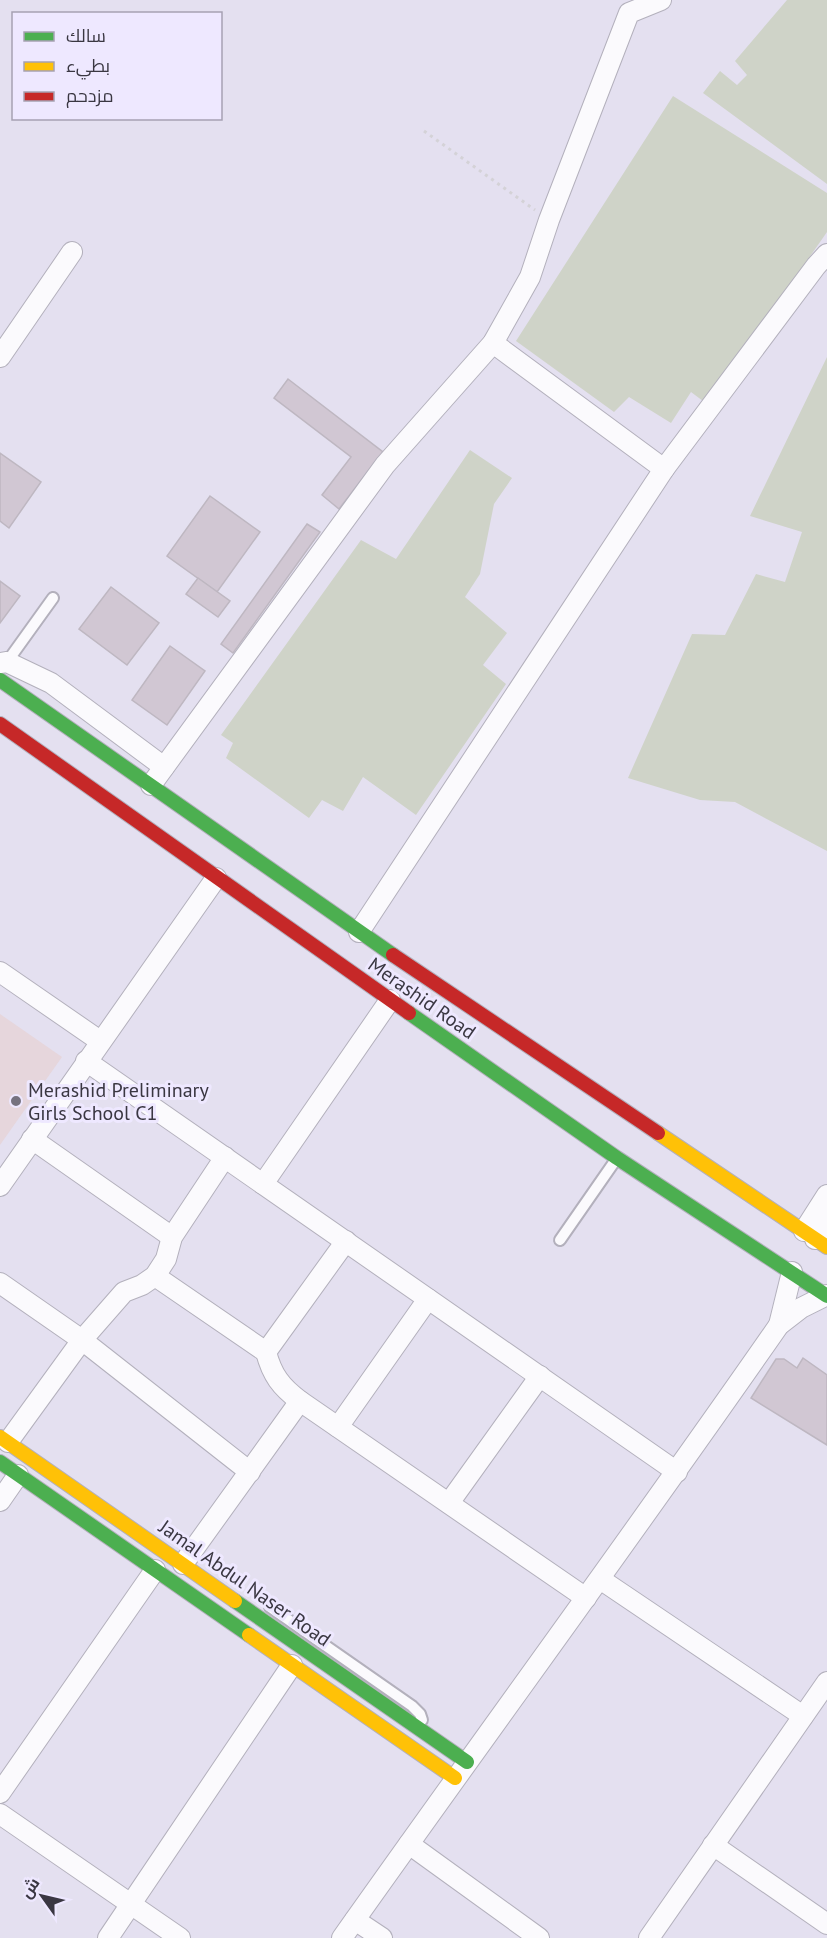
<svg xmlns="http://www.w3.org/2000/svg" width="827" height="1938" viewBox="0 0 827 1938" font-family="'PT Sans',Cairo,sans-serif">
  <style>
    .education { fill: #e6d6dc }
    .green { fill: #cfd3c8 }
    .building { fill: #d1c7d3; stroke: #beb7c1; stroke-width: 1.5 }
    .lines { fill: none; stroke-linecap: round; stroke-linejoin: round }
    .lane-casing { stroke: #b3b0bc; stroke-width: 14 }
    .street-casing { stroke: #b3b0bc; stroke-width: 22 }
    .fast-casing { stroke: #b3b0bc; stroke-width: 16 }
    .slow-casing { stroke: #b3b0bc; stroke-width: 16 }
    .jam-casing { stroke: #b3b0bc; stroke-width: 16 }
    .path { stroke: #d4d2d7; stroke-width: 3; stroke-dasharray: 3 4.5; stroke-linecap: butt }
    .lane { stroke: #fbfafd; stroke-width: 10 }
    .street { stroke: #fbfafd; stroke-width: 20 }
    .fast { stroke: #4caf50; stroke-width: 14 }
    .slow { stroke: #ffc107; stroke-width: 14 }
    .jam { stroke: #c62828; stroke-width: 14 }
    .poi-dot { fill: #76727f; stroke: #eee8ff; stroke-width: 2 }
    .labels { text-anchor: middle; stroke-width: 6; stroke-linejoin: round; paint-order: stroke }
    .street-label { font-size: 20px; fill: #3a3742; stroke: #eee8ff }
    .poi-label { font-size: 20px; fill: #3a3742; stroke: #eee8ff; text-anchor: start }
  </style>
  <rect width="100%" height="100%" fill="#e4e0f0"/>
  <path class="education" d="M 0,1014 L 62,1057 L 0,1145 Z"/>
  <g class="green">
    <path d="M 787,0 L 827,0 L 827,184 L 703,93 L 720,71 L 737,85 L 747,75 L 735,61 Z"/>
    <path d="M 673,96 L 827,193 L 827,232 L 707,404 L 691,392 L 671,423 L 629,397 L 614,412 L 516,341 Z"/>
    <path d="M 827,357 L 827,851 L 735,802 L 700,800 L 628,778 L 692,634 L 725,635 L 756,574 L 785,582 L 802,532 L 750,516 Z"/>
    <path d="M 470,450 L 512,478 L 494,504 L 480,574 L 465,597 L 507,633 L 483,665 L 506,684 L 416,815 L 363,777 L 343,811 L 322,800 L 309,818 L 226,758 L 233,743 L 221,735 L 361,540 L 396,559 Z"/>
  </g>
  <g class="building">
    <path d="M 288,379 L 383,452 L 339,509 L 322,495 L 351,457 L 274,398 Z"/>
    <path d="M 0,453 L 41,482 L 9,528 L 0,521 Z"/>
    <path d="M 210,496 L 260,532 L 217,592 L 167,556 Z"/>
    <path d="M 307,524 L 320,532 L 233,653 L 221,644 Z"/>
    <path d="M 198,578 L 230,601 L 218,617 L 186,594 Z"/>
    <path d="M 0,581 L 20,596 L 0,623 Z"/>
    <path d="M 111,587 L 159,623 L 127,665 L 79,629 Z"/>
    <path d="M 170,646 L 205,671 L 167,725 L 132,700 Z"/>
    <path d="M 803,1358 L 827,1375 L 827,1445 L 751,1398 L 776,1359 L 784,1359 L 797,1368 Z"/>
  </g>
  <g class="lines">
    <g class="lane-casing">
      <g id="lane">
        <path d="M 7,662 L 53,598"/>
        <path d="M 560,1240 L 617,1158"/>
        <path d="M 270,1607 L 412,1706 L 420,1714 L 422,1720"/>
      </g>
    </g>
    <g class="street-casing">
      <g id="street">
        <path d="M 493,343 L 664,469"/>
        <path d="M 0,357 L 72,252"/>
        <path d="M 0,663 L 7,662 L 51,683 L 164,767"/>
        <path d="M 151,785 L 385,465 L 493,343 L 530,277 L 549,220 L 629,13 L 661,0"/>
        <path d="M 359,932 L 664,469 L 816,266 L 827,254"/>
        <path d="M 0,972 L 100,1041"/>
        <path d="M 86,1061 L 677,1472"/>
        <path d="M 32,1139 L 172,1237"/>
        <path d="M 263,1184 L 390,1000"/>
        <path d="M 0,1186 L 216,878"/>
        <path d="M 804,1231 L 827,1195"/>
        <path d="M 815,1239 L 827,1221"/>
        <path d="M 346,1241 L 266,1352 C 272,1375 281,1387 300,1401 L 586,1598"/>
        <path d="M 155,1276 L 266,1352"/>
        <path d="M 0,1283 L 82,1340 L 250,1472"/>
        <path d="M 779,1325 L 792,1272"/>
        <path d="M 338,1427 L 428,1299"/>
        <path d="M 8,1442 L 82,1340 L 124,1292 L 142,1285 L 155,1276 L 166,1259 L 172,1237 L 225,1157"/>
        <path d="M 0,1501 L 18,1475"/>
        <path d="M 449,1503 L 540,1376"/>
        <path d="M 183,1564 L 300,1401"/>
        <path d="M 600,1579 L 803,1716"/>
        <path d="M 0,1793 L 155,1570"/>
        <path d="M 0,1814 L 180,1938"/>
        <path d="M 409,1844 L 539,1938"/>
        <path d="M 713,1845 L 827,1924"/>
        <path d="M 355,1920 L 382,1938"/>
        <path d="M 108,1938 L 292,1665"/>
        <path d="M 342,1938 C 487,1733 636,1531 779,1325 L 801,1308 L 827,1295"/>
        <path d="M 649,1938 L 827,1682"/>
      </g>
    </g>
    <g class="fast-casing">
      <g id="fast">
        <path d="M 0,680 L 393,955"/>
        <path d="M 409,1013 L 617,1158 L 827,1296"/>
        <path d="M 0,1462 L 249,1635"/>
        <path d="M 235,1601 L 467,1762"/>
      </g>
    </g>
    <g class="slow-casing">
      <g id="slow">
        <path d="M 658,1133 L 827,1247"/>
        <path d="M 0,1437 L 235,1601"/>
        <path d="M 249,1635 L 455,1778"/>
      </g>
    </g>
    <g class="jam-casing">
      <g id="jam">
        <path d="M 0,724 L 409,1013"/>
        <path d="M 393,955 L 658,1133"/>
      </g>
    </g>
    <path class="path" d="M 424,131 L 535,210"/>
    <use href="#lane" class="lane"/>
    <use href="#street" class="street"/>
    <use href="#fast" class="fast"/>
    <use href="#slow" class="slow"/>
    <use href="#jam" class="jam"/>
  </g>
  <circle class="poi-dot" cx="16" cy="1101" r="6"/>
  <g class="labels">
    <g class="street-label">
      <text transform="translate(422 998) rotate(35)" y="7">Merashid Road</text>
      <text transform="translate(245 1583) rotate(35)" y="7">Jamal Abdul Naser Road</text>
    </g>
    <g class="poi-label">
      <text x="28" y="1097">Merashid Preliminary<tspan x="28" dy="23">Girls School C1</tspan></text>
    </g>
  </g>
  <rect x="12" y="12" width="210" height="108" fill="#eee8ff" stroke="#a6a1b3" stroke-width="1.5"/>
  <rect x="24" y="32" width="30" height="9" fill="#4caf50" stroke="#a6a1b3" stroke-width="1.5"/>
  <text x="66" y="42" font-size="18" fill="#3a3742">سالك</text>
  <rect x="24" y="62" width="30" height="9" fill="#ffc107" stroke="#a6a1b3" stroke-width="1.5"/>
  <text x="66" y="72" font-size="18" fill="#3a3742">بطيء</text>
  <rect x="24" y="92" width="30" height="9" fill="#c62828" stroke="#a6a1b3" stroke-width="1.5"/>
  <text x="66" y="102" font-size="18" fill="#3a3742">مزدحم</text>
  <g transform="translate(42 1896) rotate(304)" stroke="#eee8ff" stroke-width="4.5" paint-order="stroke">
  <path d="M0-4.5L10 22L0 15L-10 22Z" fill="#3a3742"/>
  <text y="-9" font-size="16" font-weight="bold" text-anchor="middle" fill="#3a3742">ش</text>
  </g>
</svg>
